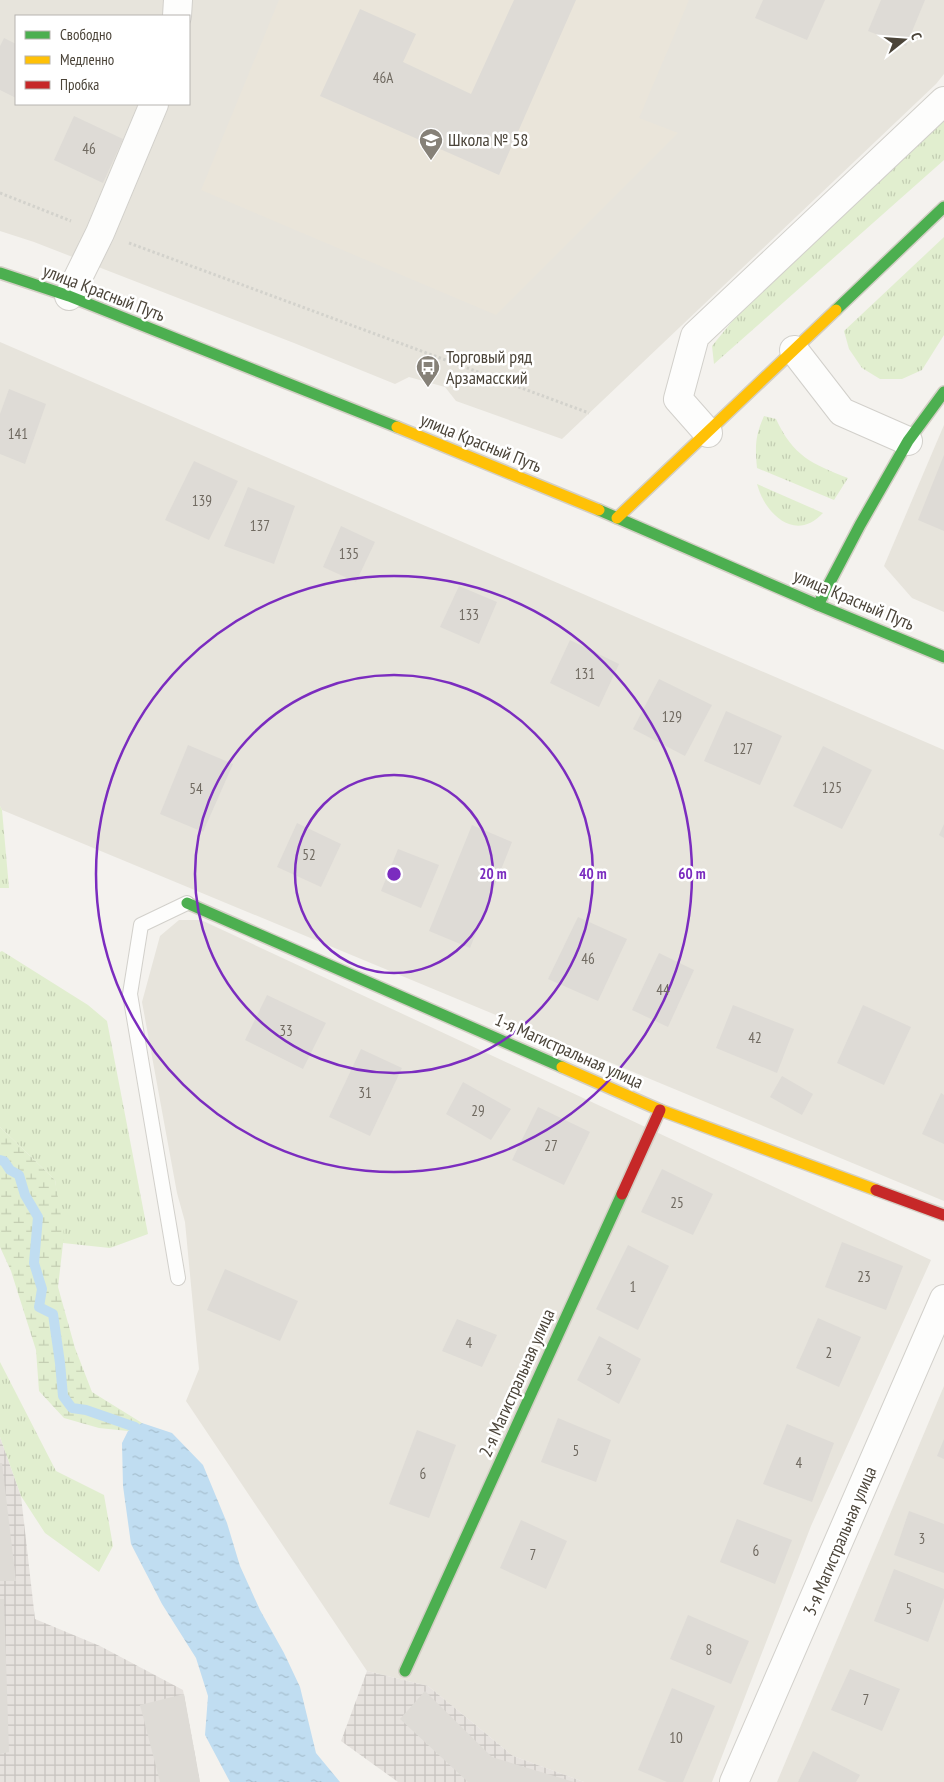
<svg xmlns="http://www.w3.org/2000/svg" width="944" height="1782" viewBox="0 0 944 1782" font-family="'PT Sans Narrow',sans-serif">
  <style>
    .residential { fill: #e7e4dc; fill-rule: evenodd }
    .industrial { fill: url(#industrial-grid) }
    .education { fill: #eae5da }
    .grass { fill: url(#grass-tufts) }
    .wetland { fill: url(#wetland-marsh) }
    .water { fill: url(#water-ripples) }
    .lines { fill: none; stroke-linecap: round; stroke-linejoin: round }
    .stream { stroke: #c0ddf1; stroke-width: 10 }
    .building { fill: #dedbd6 }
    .lane-casing { stroke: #d2d0cb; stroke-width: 16 }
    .street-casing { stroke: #d2d0cb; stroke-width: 30 }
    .fast-casing { stroke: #d3cfc5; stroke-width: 14 }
    .slow-casing { stroke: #d3cfc5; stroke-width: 14 }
    .jam-casing { stroke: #d3cfc5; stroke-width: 14 }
    .path { stroke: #d3d2cc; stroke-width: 3; stroke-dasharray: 2.5 2.5; stroke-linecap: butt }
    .lane { stroke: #fdfdfc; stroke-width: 14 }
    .street { stroke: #fdfdfc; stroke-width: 28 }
    .fast { stroke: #4caf50; stroke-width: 11 }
    .slow { stroke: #ffc107; stroke-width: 11 }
    .jam { stroke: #c62828; stroke-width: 11 }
    .ring { fill: none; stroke: #7b2cbf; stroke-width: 2.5 }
    .labels { text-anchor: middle; stroke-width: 5; stroke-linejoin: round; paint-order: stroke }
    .number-label { font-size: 15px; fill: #706a61 }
    .poi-label { font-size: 18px; fill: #4b4439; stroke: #fff; text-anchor: start }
    .street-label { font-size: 18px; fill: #4b4439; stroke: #fff }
    .centre { fill: #7b2cbf; stroke: #fff; stroke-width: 2.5 }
    .ring-label { font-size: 15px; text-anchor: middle; font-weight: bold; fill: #7b2cbf; stroke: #fff; stroke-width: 5; stroke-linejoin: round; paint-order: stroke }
  </style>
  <defs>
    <pattern id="industrial-grid" width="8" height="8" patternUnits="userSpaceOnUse" patternTransform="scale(1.25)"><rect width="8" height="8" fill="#e6e2de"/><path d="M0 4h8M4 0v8" fill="none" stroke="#c7c3bf"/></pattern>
    <pattern id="grass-tufts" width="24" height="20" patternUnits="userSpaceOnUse" patternTransform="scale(1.25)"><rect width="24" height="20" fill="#e1eecf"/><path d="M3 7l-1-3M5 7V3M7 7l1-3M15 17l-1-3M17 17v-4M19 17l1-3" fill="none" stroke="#c3cdb2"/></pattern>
    <pattern id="wetland-marsh" width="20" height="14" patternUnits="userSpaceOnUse" patternTransform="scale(1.25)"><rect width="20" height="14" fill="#e1eecf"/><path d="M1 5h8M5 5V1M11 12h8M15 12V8" fill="none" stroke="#c3cdb2"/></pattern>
    <pattern id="water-ripples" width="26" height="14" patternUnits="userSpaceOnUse" patternTransform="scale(1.25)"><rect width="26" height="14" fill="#c0ddf1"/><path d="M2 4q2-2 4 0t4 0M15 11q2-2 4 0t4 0" fill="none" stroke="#a6bfcf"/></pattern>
  </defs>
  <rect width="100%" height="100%" fill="#f4f2ee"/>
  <g class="residential">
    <path d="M 0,0 L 944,0 L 944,74 L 936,84 L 562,439 L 456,401 L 445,387 L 409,377 L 395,384 L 294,343 L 34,242 L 0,231 ZM 16,16 L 189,16 L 189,104 L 16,104 Z"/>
    <path d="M 0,342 L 944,750 L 944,1201 L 2,810 L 0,806 Z"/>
    <path d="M 944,425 L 944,612 L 912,598 L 884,566 Z"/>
    <path d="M 179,920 L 201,920 L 931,1260 L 811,1526 L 712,1782 L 584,1782 L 513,1756 L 428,1686 L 367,1671 L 186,1401 L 199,1369 L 185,1222 L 177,1193 L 142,1002 L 160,936 Z"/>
    <path d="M 944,1386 L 944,1782 L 777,1782 Z"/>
  </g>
  <g class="industrial">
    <path d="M 0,1437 L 21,1496 L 35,1619 L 100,1646 L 183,1690 L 200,1782 L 0,1782 Z"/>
    <path d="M 367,1671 L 428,1686 L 513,1756 L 584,1782 L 398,1782 L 341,1741 Z"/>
  </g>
  <path class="education" d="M 279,0 L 689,0 L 639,118 L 678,133 L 496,315 L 201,190 Z"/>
  <g class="grass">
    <path d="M 944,115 L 944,160 L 714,364 L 712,346 L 743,308 L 782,273 Z"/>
    <path d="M 944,237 L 944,335 L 922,370 L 902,379 L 880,379 L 862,368 L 849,349 L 844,331 Z"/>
    <path d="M 764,416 L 776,419 C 793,456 812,464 848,478 L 834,500 L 757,468 C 755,447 755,436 764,416 Z"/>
    <path d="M 757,484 L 823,513 C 795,543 765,514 757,484 Z"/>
    <path d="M 0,806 L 2,810 L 9,888 L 0,888 Z"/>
    <path d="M 2,951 L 88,1005 L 107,1021 L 148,1234 L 110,1248 L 63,1243 L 55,1180 L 0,1127 L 0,952 Z"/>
    <path d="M 0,1362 L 56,1471 L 104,1495 L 113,1546 L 99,1572 L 45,1533 L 21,1496 L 0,1437 Z"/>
  </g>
  <path class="wetland" d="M 0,1127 L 55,1180 L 64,1235 L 58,1287 L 75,1348 L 92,1392 L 142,1423 L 128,1431 L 99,1428 L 64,1418 L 39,1391 L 36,1350 L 11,1271 L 0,1247 Z"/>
  <path class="water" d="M 142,1423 L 172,1433 L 203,1465 L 227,1523 L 240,1566 L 260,1610 L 284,1653 L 300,1687 L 316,1753 L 340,1782 L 230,1782 L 205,1735 L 208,1696 L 196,1658 L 162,1604 L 131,1544 L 123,1486 L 122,1443 L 128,1431 Z"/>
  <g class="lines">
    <path class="stream" d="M 0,1160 L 4,1161 L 10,1170 L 19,1175 L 25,1195 L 38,1217 L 34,1263 L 42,1289 L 39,1307 L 53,1314 L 60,1363 L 63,1396 L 72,1408 L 86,1410 L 135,1427"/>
  </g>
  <g class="building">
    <path d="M 514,0 L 576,0 L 499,175 L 320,96 L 360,9 L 416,34 L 403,62 L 471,94 Z"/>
    <path d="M 763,0 L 825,0 L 807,40 L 755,18 Z"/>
    <path d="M 881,0 L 925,0 L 906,46 L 868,31 Z"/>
    <path d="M 4,38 L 16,44 L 16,98 L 0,90 L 0,46 Z"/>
    <path d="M 74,116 L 123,139 L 103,183 L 54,160 Z"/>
    <path d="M 9,389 L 46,404 L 25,464 L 0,454 L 0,414 Z"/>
    <path d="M 944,455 L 944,531 L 918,520 Z"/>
    <path d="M 194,461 L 238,481 L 209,540 L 165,520 Z"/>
    <path d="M 248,487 L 295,506 L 274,564 L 224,546 Z"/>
    <path d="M 341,526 L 375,542 L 356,582 L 323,567 Z"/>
    <path d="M 459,586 L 497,602 L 479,644 L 440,627 Z"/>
    <path d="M 570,640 L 619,664 L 599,707 L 550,683 Z"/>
    <path d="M 659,679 L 712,705 L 685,756 L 633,729 Z"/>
    <path d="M 726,711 L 782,736 L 760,785 L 704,761 Z"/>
    <path d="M 188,745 L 233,764 L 203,832 L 160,814 Z"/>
    <path d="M 823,746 L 872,770 L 842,829 L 793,806 Z"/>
    <path d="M 297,823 L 341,844 L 321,887 L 277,867 Z"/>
    <path d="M 944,824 L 944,838 L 939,835 Z"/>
    <path d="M 472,825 L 512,842 L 470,948 L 429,931 Z"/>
    <path d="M 398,849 L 439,865 L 421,908 L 381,891 Z"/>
    <path d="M 578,917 L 627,939 L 598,1001 L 548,979 Z"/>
    <path d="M 659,953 L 694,970 L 668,1027 L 632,1010 Z"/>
    <path d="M 267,995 L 326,1023 L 303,1069 L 245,1040 Z"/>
    <path d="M 733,1005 L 794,1029 L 777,1073 L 716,1048 Z"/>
    <path d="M 863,1005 L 911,1027 L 884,1085 L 837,1063 Z"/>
    <path d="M 361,1049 L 402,1068 L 370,1136 L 329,1117 Z"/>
    <path d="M 782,1076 L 813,1094 L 802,1115 L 770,1097 Z"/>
    <path d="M 463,1082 L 511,1109 L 491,1140 L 446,1114 Z"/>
    <path d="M 941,1093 L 944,1095 L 944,1144 L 922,1134 Z"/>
    <path d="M 538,1107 L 590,1132 L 564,1185 L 512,1160 Z"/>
    <path d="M 662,1169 L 713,1194 L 693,1235 L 641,1212 Z"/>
    <path d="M 842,1242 L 903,1266 L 886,1310 L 825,1287 Z"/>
    <path d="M 628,1245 L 669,1266 L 638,1330 L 596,1309 Z"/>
    <path d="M 225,1269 L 298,1301 L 280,1341 L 207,1310 Z"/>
    <path d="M 818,1318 L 861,1337 L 839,1387 L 796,1368 Z"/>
    <path d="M 457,1319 L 497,1335 L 482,1367 L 442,1351 Z"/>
    <path d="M 599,1336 L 641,1359 L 619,1404 L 577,1380 Z"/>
    <path d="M 558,1418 L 611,1440 L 596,1482 L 541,1462 Z"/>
    <path d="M 787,1424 L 834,1443 L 812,1502 L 763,1484 Z"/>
    <path d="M 417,1430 L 456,1445 L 429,1518 L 389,1504 Z"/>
    <path d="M 944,1439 L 944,1459 L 937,1456 Z"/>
    <path d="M 0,1463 L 2,1463 L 16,1581 L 0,1581 Z"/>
    <path d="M 909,1511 L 944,1524 L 944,1573 L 894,1555 Z"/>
    <path d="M 737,1519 L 792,1540 L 775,1584 L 720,1562 Z"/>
    <path d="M 521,1520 L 567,1541 L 546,1589 L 500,1568 Z"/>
    <path d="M 894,1569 L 944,1589 L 944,1598 L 928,1642 L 874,1621 Z"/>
    <path d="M 0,1599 L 4,1599 L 9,1752 L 0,1754 Z"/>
    <path d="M 688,1615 L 749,1641 L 731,1684 L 670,1659 Z"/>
    <path d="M 850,1669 L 900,1689 L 882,1731 L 831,1710 Z"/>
    <path d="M 672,1688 L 715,1706 L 683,1782 L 667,1782 L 638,1770 Z"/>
    <path d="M 425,1691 L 492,1757 L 574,1782 L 468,1782 L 400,1719 Z"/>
    <path d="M 184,1694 L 200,1782 L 160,1782 L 140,1705 Z"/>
    <path d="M 813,1751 L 860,1775 L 856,1782 L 798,1782 Z"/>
  </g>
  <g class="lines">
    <g class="lane-casing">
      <path id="lane" d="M 178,1278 L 130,994 L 141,925 L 187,903"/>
    </g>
    <g class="street-casing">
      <g id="street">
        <path d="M 177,16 L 178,0"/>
        <path d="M 69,296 L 100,233 L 154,104"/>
        <path d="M 794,350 L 842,412 L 908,441"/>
        <path d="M 708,433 L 678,399 L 695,336 L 944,101"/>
        <path d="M 734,1782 L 944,1299"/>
      </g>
    </g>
    <g class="fast-casing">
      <g id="fast">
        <path d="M 0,273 L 69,296 L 397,427"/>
        <path d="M 836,310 L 944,207"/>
        <path d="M 599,510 L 818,605 L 944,657"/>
        <path d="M 818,605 L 860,525 L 908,441 L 944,392"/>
        <path d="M 187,903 L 562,1067"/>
        <path d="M 405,1671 L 622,1194"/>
      </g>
    </g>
    <g class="slow-casing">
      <g id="slow">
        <path d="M 397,427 L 599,510"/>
        <path d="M 617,518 L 836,310"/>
        <path d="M 562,1067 L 660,1110 L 876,1190"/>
      </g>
    </g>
    <g class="jam-casing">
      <g id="jam">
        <path d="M 876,1190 L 944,1215"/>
        <path d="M 622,1194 L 660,1110"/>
      </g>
    </g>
    <g class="path">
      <path d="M 0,193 L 71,221"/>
      <path d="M 129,243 L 589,413"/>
    </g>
    <use href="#lane" class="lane"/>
    <use href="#street" class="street"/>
    <use href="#fast" class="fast"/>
    <use href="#slow" class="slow"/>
    <use href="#jam" class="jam"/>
  </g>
  <g class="ring">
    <circle cx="394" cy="874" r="99"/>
    <circle cx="394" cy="874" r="199"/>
    <circle cx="394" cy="874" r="298"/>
  </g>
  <defs>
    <g id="school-pin" transform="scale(1.25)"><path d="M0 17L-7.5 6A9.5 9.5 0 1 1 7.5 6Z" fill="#868178" stroke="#fff"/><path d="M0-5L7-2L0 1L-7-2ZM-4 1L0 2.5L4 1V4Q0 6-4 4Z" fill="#fff"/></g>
    <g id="bus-pin" transform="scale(1.25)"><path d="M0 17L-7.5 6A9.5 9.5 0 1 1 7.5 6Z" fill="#868178" stroke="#fff"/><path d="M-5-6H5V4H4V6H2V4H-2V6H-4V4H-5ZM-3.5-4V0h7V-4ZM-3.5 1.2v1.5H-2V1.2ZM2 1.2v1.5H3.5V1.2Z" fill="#fff"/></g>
  </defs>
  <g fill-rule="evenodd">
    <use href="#school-pin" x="431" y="140"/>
    <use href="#bus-pin" x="428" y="367"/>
  </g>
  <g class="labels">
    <g class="number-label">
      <text x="383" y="83">46А</text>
      <text x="89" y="154">46</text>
      <text x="18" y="439">141</text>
      <text x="202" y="506">139</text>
      <text x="260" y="531">137</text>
      <text x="349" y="559">135</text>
      <text x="469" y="620">133</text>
      <text x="585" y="679">131</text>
      <text x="672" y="722">129</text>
      <text x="743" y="754">127</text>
      <text x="832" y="793">125</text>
      <text x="196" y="794">54</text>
      <text x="309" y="860">52</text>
      <text x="588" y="964">46</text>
      <text x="663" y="995">44</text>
      <text x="286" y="1036">33</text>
      <text x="755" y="1043">42</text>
      <text x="365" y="1098">31</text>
      <text x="478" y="1116">29</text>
      <text x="551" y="1151">27</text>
      <text x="677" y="1208">25</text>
      <text x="864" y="1282">23</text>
      <text x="633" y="1292">1</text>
      <text x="469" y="1348">4</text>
      <text x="829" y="1358">2</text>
      <text x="609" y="1375">3</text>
      <text x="576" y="1456">5</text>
      <text x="799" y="1468">4</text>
      <text x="423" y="1479">6</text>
      <text x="922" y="1544">3</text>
      <text x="756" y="1556">6</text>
      <text x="533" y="1560">7</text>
      <text x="909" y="1614">5</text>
      <text x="709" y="1655">8</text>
      <text x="866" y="1705">7</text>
      <text x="676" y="1743">10</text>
    </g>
    <g class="poi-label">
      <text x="448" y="146">Школа № 58</text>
      <text x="446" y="363">Торговый ряд<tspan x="446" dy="21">Арзамасский</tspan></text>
    </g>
    <g class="street-label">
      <text transform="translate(104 293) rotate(21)" y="6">улица Красный Путь</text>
      <text transform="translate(481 443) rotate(22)" y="6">улица Красный Путь</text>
      <text transform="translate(854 600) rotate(23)" y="6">улица Красный Путь</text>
      <text transform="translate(569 1051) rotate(24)" y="6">1-я Магистральная улица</text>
      <text transform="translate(517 1383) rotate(-66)" y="6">2-я Магистральная улица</text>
      <text transform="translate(840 1541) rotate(-67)" y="6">3-я Магистральная улица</text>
    </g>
  </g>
  <circle cx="394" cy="874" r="8" class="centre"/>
  <g class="ring-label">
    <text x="493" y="879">20 m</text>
    <text x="593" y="879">40 m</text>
    <text x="692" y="879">60 m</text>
  </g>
  <rect x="15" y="15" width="175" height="90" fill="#ffffff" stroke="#b7b4b0"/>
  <rect x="25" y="31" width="25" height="8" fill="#4caf50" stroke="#b7b4b0"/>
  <text x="60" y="40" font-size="15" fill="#4b4439">Свободно</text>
  <rect x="25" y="56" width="25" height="8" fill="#ffc107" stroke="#b7b4b0"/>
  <text x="60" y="65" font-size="15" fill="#4b4439">Медленно</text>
  <rect x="25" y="81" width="25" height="8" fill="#c62828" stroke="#b7b4b0"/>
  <text x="60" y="90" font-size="15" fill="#4b4439">Пробка</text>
  <g transform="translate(904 40) rotate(73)" stroke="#ffffff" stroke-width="4" paint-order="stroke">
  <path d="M0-4L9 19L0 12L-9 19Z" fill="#4b4439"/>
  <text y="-8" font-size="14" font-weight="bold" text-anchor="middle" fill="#4b4439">С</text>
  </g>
</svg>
